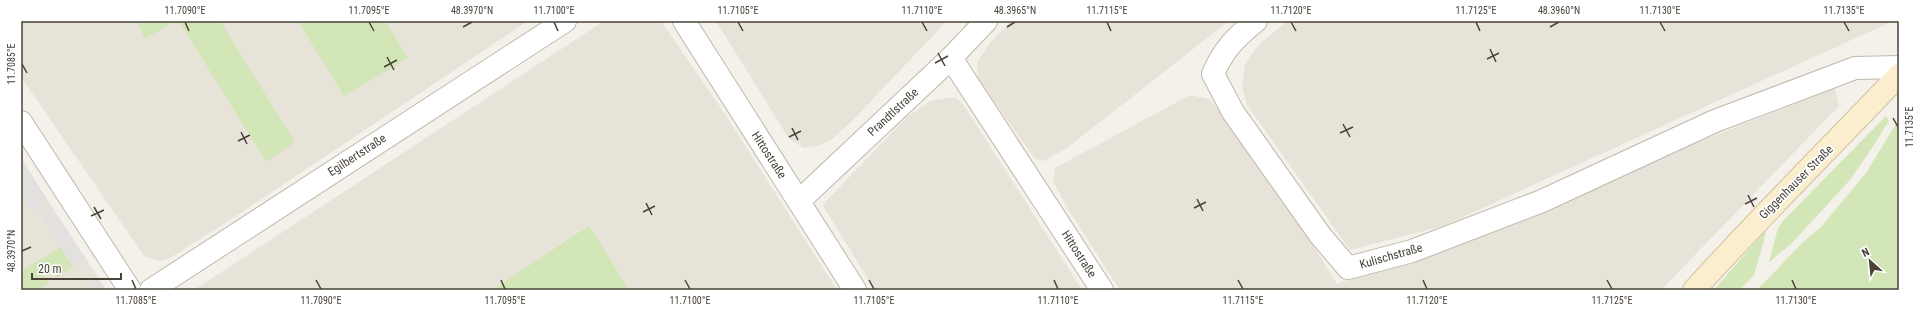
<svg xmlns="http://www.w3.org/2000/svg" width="1920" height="311" viewBox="0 0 1920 311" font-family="'Roboto Condensed',sans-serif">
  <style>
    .residential { fill: #e8e3d9 }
    .green { fill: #d3e6b7 }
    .parking { fill: #e3e1df }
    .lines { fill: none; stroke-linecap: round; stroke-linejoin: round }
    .minor-casing { stroke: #c0b8ae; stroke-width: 24 }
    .secondary-casing { stroke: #d1c19d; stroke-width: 24 }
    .minor { stroke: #fff; stroke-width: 22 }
    .secondary { stroke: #fbeece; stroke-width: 22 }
    .ticks { fill: none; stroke: #484239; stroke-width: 1.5 }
    .labels { text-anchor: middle; stroke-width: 3.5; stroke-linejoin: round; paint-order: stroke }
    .street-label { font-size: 12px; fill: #484239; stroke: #fff }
    .neatline { fill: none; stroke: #484239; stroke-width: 1.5 }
    .ticks-label { font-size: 10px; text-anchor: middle; fill: #484239 }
  </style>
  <rect width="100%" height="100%" fill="#f4f1eb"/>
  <g class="residential">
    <path d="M 21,21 L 528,21 L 236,216 L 170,258 L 159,261 L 144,256 L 21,77 Z"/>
    <path d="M 604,21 L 661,21 L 725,114 L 837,290 L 629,290 L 588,225 L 492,290 L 194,290 Z"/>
    <path d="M 716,21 L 947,21 L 852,121 L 831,140 L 821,145 L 804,148 L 789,139 Z"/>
    <path d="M 1011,21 L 1229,21 L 1067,148 L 1044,161 L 1035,159 L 978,80 L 977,63 L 989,44 Z"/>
    <path d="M 1288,21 L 1893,21 L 1443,226 L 1350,250 L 1247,105 L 1242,87 L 1245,64 L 1259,44 Z"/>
    <path d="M 1835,88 L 1839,106 L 1661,290 L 1120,290 L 1068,209 L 1053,181 L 1055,168 L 1190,95 L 1208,99 L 1231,120 L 1296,218 L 1337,284 L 1399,261 Z"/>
    <path d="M 955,97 L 963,104 L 1082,290 L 875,290 L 823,206 L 828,199 L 907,117 L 930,101 Z"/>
    <path d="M 21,158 L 52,207 L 106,290 L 21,290 Z"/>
  </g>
  <g class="green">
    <path d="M 137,21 L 175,21 L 145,39 Z"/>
    <path d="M 179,21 L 220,21 L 295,142 L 266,162 Z"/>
    <path d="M 298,21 L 385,21 L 408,58 L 344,96 Z"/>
    <path d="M 1886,116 L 1889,121 L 1868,154 L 1849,181 L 1792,243 L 1769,262 L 1778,228 L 1783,221 Z"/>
    <path d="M 1896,124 L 1899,126 L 1899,290 L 1757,290 L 1802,243 L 1821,227 L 1866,173 Z"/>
    <path d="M 589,225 L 629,290 L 492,290 Z"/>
    <path d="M 1764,232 L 1766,233 L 1754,275 L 1739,290 L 1714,290 Z"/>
    <path d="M 61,247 L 73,267 L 57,278 L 51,268 L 42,273 L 49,283 L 38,290 L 21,290 L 21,271 Z"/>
  </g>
  <g class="parking">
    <path d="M 22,160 L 48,201 L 32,211 L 21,194 Z"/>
    <path d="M 52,207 L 86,259 L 73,267 L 40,214 Z"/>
    <path d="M 98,278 L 106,290 L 79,290 Z"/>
  </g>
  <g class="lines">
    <g class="minor-casing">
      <g id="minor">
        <path d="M 684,21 L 855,290"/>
        <path d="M 1256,21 C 1236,37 1223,50 1213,74 L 1233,112 L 1320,235 L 1348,268 L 1412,251 L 1542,201 L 1715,121 L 1855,68 L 1899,67"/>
        <path d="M 951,58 L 1102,290"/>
        <path d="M 21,122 L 130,290"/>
        <path d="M 799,201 L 951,58 L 986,21"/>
        <path d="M 151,290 L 565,21"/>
      </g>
    </g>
    <g class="secondary-casing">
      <path id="secondary" d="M 1694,290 C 1760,217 1831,147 1899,75"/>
    </g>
    <use href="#minor" class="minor"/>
    <use href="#secondary" class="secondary"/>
  </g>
  <path class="ticks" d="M 185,22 L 189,31M 369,22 L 374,31M 554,22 L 558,31M 738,22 L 743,31M 922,22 L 927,31M 1107,22 L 1111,31M 1291,22 L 1296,31M 1476,22 L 1480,31M 1660,22 L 1665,31M 1844,22 L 1849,31M 463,27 L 472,22M 1007,27 L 1015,22M 1550,27 L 1559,22M 1490,49 L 1496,62M 938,53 L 945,66M 387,57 L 394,70M 1487,59 L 1499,53M 935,63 L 948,56M 22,64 L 27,73M 384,67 L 397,60M 1893,118 L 1898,127M 1343,124 L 1350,137M 792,128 L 798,140M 241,132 L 247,144M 1340,133 L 1353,127M 789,137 L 801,131M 238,141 L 250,135M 1748,195 L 1754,207M 1197,199 L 1203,211M 646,203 L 652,215M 1745,204 L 1757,198M 94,207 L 101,219M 1194,208 L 1206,202M 643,212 L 655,206M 91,216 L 104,210M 22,251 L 31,247M 132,280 L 136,289M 316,280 L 321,289M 501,280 L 505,289M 685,280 L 690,289M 869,280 L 874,289M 1054,280 L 1058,289M 1238,280 L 1243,289M 1423,280 L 1427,289M 1607,280 L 1612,289M 1792,280 L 1796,289"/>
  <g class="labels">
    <g class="street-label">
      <text transform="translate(893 112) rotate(-43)" y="4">Prandtlstraße</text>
      <text transform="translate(357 155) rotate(-33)" y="4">Egilbertstraße</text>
      <text transform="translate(769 155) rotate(57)" y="4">Hittostraße</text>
      <text transform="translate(1796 182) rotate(-45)" y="4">Giggenhauser Straße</text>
      <text transform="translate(1079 254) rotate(57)" y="4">Hittostraße</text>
      <text transform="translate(1391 256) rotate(-16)" y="4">Kulischstraße</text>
    </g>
  </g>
  <rect width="1920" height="311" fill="none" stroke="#ffffff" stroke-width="44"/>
  <g transform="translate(1870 261) rotate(333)" stroke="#ffffff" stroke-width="3" paint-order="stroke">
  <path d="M0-3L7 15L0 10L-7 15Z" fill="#484239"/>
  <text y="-6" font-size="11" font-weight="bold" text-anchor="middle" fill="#484239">N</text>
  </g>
  <path d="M32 273v6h89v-6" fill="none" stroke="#484239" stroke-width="2"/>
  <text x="38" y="273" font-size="12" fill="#484239" stroke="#ffffff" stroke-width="3" paint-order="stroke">20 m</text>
  <rect x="22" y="22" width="1876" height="267" class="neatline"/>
  <g class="ticks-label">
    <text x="185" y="14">11.7090°E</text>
    <text x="369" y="14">11.7095°E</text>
    <text x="472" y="14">48.3970°N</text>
    <text x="554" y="14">11.7100°E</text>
    <text x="738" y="14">11.7105°E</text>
    <text x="922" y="14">11.7110°E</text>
    <text x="1015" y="14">48.3965°N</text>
    <text x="1107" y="14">11.7115°E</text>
    <text x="1291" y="14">11.7120°E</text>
    <text x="1476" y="14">11.7125°E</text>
    <text x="1559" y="14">48.3960°N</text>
    <text x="1660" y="14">11.7130°E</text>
    <text x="1844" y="14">11.7135°E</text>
    <text transform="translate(11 64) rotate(-90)" y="4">11.7085°E</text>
    <text transform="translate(1909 127) rotate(-90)" y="4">11.7135°E</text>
    <text transform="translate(11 251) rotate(-90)" y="4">48.3970°N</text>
    <text x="136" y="304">11.7085°E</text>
    <text x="321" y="304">11.7090°E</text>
    <text x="505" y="304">11.7095°E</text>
    <text x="690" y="304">11.7100°E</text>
    <text x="874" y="304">11.7105°E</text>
    <text x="1058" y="304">11.7110°E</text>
    <text x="1243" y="304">11.7115°E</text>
    <text x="1427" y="304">11.7120°E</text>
    <text x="1612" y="304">11.7125°E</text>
    <text x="1796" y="304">11.7130°E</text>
  </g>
</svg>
